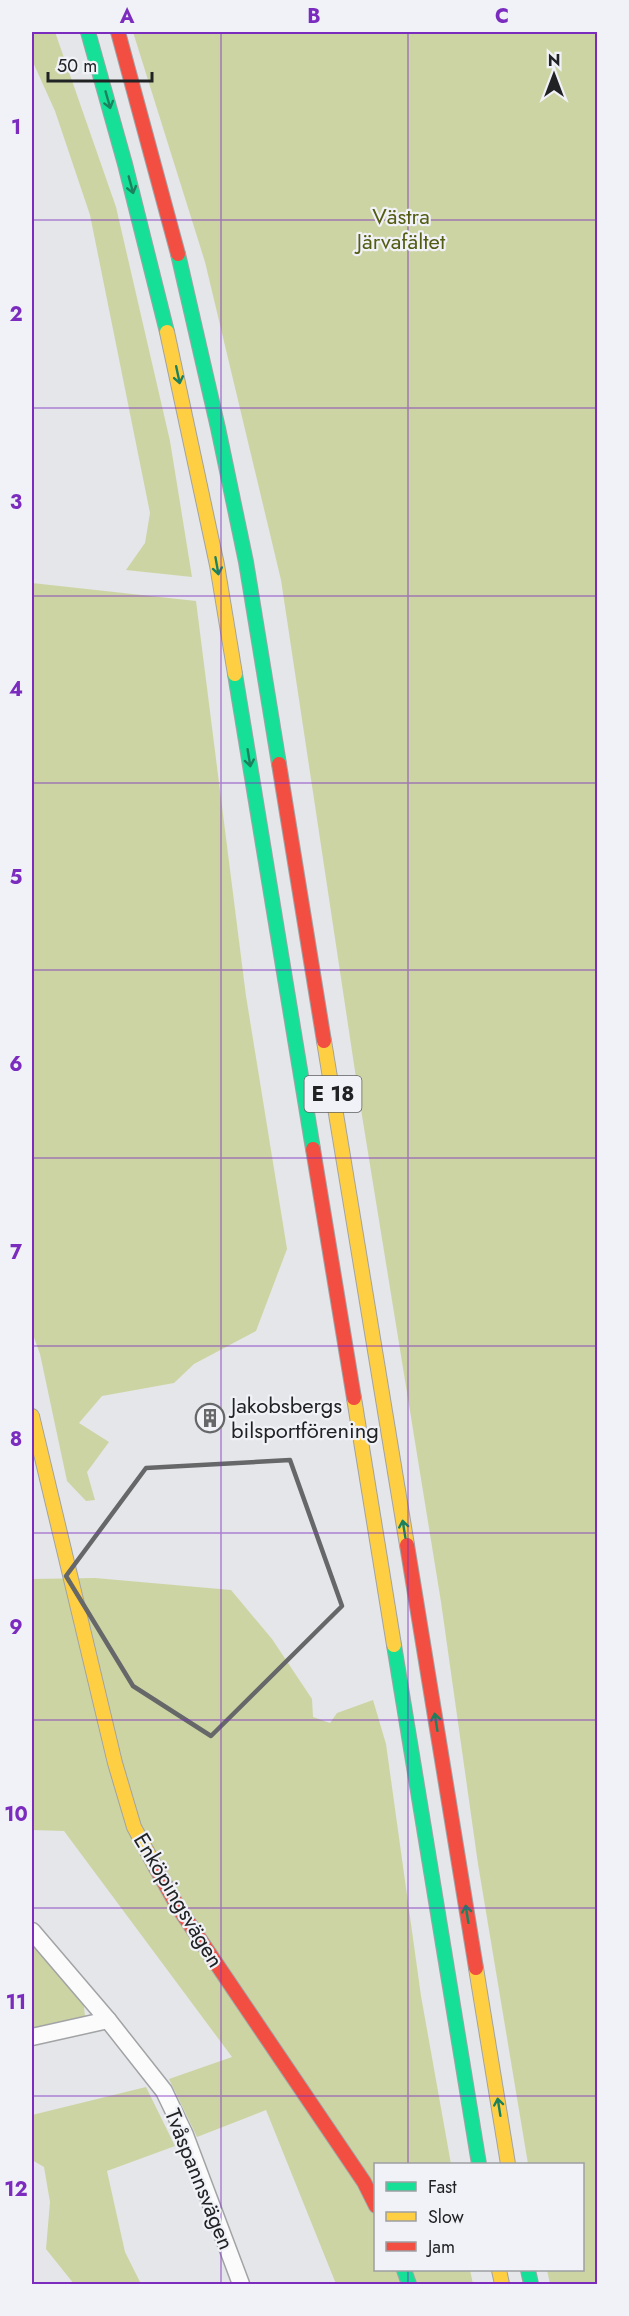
<svg xmlns="http://www.w3.org/2000/svg" width="629" height="2316" viewBox="0 0 629 2316" font-family="Jost,sans-serif">
  <style>
    .green { fill: #cdd4a3 }
    .lines { fill: none; stroke-linecap: round; stroke-linejoin: round }
    .street-casing { stroke: #a1a3a5; stroke-width: 19 }
    .fast-casing { stroke: #a1a3a5; stroke-width: 16 }
    .slow-casing { stroke: #a1a3a5; stroke-width: 16 }
    .jam-casing { stroke: #a1a3a5; stroke-width: 16 }
    .street { stroke: #fbfbfc; stroke-width: 16 }
    .fast { stroke: #16e098; stroke-width: 14 }
    .slow { stroke: #ffcf43; stroke-width: 14 }
    .jam { stroke: #f24e42; stroke-width: 14 }
    .oneway { stroke: #1c815e }
    .marked { fill: none; stroke: #656769; stroke-width: 4.5; stroke-linejoin: round }
    .grid { fill: none; stroke: #7b2cbf; stroke-width: 1.5; stroke-opacity: 0.55 }
    .labels { text-anchor: middle; stroke-width: 4.5; stroke-linejoin: round; paint-order: stroke }
    .shield { fill: #f0f2f7; stroke: #5f6063; stroke-width: 1.5 }
    .shield-label { font-size: 21px; font-weight: bold; fill: #212224 }
    .park-label { font-size: 22px; fill: #545b12; stroke: #f0f2f7 }
    .poi-label { font-size: 22px; fill: #212224; stroke: #f0f2f7; text-anchor: start }
    .street-label { font-size: 22px; fill: #212224; stroke: #f0f2f7 }
    .neatline { fill: none; stroke: #7b2cbf; stroke-width: 2 }
    .grid-label { font-size: 20px; text-anchor: middle; font-weight: bold; fill: #7b2cbf }
  </style>
  <rect width="100%" height="100%" fill="#e4e6e9"/>
  <g class="green">
    <path d="M 32,32 L 55,32 L 116,207 L 170,441 L 192,577 L 126,570 L 145,543 L 150,513 L 90,215 L 55,111 L 32,60 Z"/>
    <path d="M 133,32 L 597,32 L 597,2284 L 550,2284 L 547,2270 L 582,2270 L 582,2164 L 528,2164 L 478,1864 L 441,1602 L 358,1091 L 281,580 L 205,262 Z"/>
    <path d="M 32,583 L 196,601 L 246,996 L 287,1249 L 256,1331 L 194,1364 L 174,1383 L 102,1396 L 79,1423 L 109,1442 L 87,1472 L 95,1500 L 86,1501 L 67,1481 L 40,1354 L 32,1332 Z"/>
    <path d="M 95,1578 L 231,1590 L 272,1639 L 312,1699 L 313,1717 L 330,1723 L 337,1713 L 373,1700 L 386,1744 L 421,1996 L 451,2164 L 376,2164 L 376,2270 L 470,2270 L 473,2284 L 336,2284 L 266,2110 L 197,2137 L 169,2079 L 232,2057 L 64,1831 L 32,1830 L 32,1579 Z"/>
    <path d="M 32,1940 L 83,1999 L 85,2016 L 32,2028 Z"/>
    <path d="M 146,2087 L 175,2146 L 107,2171 L 125,2252 L 141,2284 L 74,2284 L 46,2249 L 50,2202 L 44,2167 L 32,2160 L 32,2115 Z"/>
  </g>
  <g class="lines">
    <g class="street-casing">
      <g id="street">
        <path d="M 32,1931 L 108,2020 L 32,2037"/>
        <path d="M 108,2020 L 164,2091 L 185,2135 L 241,2284"/>
      </g>
    </g>
    <g class="fast-casing">
      <g id="fast">
        <path d="M 88,32 L 125,164 L 167,332"/>
        <path d="M 178,254 L 218,428 L 246,562 L 279,764"/>
        <path d="M 235,674 L 313,1149"/>
        <path d="M 394,1645 L 479,2164"/>
        <path d="M 404,2270 L 409,2284"/>
        <path d="M 528,2270 L 531,2284"/>
      </g>
    </g>
    <g class="slow-casing">
      <g id="slow">
        <path d="M 167,332 L 217,565 L 235,674"/>
        <path d="M 324,1041 L 407,1545"/>
        <path d="M 354,1398 L 394,1645"/>
        <path d="M 32,1416 L 115,1763 L 134,1827 L 156,1868"/>
        <path d="M 476,1968 L 508,2164"/>
        <path d="M 499,2270 L 502,2284"/>
      </g>
    </g>
    <g class="jam-casing">
      <g id="jam">
        <path d="M 118,32 L 178,254"/>
        <path d="M 279,764 L 324,1041"/>
        <path d="M 313,1149 L 354,1398"/>
        <path d="M 407,1545 L 476,1968"/>
        <path d="M 156,1868 L 178,1907 L 364,2182 L 376,2206"/>
      </g>
    </g>
    <use href="#street" class="street"/>
    <use href="#fast" class="fast"/>
    <use href="#slow" class="slow"/>
    <use href="#jam" class="jam"/>
  </g>
  <defs><path id="oneway-shaft" d="M-6 0H5M1.5-3L5.5 0L1.5 3" fill="none" stroke-width="1.6" stroke-linecap="round" stroke-linejoin="round" transform="scale(1.5)"/></defs>
  <g class="oneway">
    <use href="#oneway-shaft" transform="translate(108 100) rotate(74)"/>
    <use href="#oneway-shaft" transform="translate(131 185) rotate(75)"/>
    <use href="#oneway-shaft" transform="translate(178 375) rotate(78)"/>
    <use href="#oneway-shaft" transform="translate(217 566) rotate(80)"/>
    <use href="#oneway-shaft" transform="translate(249 758) rotate(81)"/>
    <use href="#oneway-shaft" transform="translate(404 1529) rotate(-99)"/>
    <use href="#oneway-shaft" transform="translate(436 1722) rotate(-99)"/>
    <use href="#oneway-shaft" transform="translate(467 1914) rotate(-99)"/>
    <use href="#oneway-shaft" transform="translate(499 2107) rotate(-99)"/>
  </g>
  <path class="marked" d="M 290,1460 L 342,1606 L 211,1736 L 133,1686 L 66,1576 L 146,1468 Z"/>
  <path class="grid" d="M 221,32 L 221,2284M 408,32 L 408,2164M 32,220 L 598,220M 32,408 L 598,408M 32,596 L 598,596M 32,783 L 598,783M 32,970 L 598,970M 32,1158 L 598,1158M 32,1346 L 598,1346M 32,1533 L 598,1533M 32,1720 L 598,1720M 32,1908 L 598,1908M 32,2096 L 598,2096M 408,2270 L 408,2284"/>
  <defs>
    <g id="building-ring" transform="scale(1.5)"><circle r="9.5" fill="#f0f2f7" stroke="#656769" stroke-width="1.5"/><path d="M-4-6H4V6H1V3H-1V6H-4ZM-2.5-4.3h1.7v1.8h-1.7ZM.8-4.3h1.7v1.8H.8ZM-2.5-1h1.7V.8h-1.7ZM.8-1h1.7V.8H.8Z" fill="#656769"/></g>
  </defs>
  <g fill-rule="evenodd">
    <use href="#building-ring" x="210" y="1418"/>
  </g>
  <g class="labels">
    <rect class="shield" x="304.5" y="1076" width="57" height="36" rx="4.5"/>
    <g class="shield-label">
      <text x="333" y="1101">E 18</text>
    </g>
    <g class="park-label">
      <text x="401" y="224">Västra<tspan x="401" dy="25">Järvafältet</tspan></text>
    </g>
    <g class="poi-label">
      <text x="231" y="1413">Jakobsbergs<tspan x="231" dy="25">bilsportförening</tspan></text>
    </g>
    <g class="street-label">
      <text transform="translate(179 1900) rotate(59)" y="8">Enköpingsvägen</text>
      <text transform="translate(200 2179) rotate(68)" y="8">Tvåspannsvägen</text>
    </g>
  </g>
  <rect width="629" height="2316" fill="none" stroke="#f0f2f7" stroke-width="66"/>
  <rect x="374" y="2163" width="210" height="108" fill="#f0f2f7" stroke="#9d9fa3" stroke-width="1.5"/>
  <rect x="386" y="2182" width="30" height="9" fill="#16e098" stroke="#9d9fa3" stroke-width="1.5"/>
  <text x="428" y="2193" font-size="18" fill="#212224">Fast</text>
  <rect x="386" y="2212" width="30" height="9" fill="#ffcf43" stroke="#9d9fa3" stroke-width="1.5"/>
  <text x="428" y="2223" font-size="18" fill="#212224">Slow</text>
  <rect x="386" y="2242" width="30" height="9" fill="#f24e42" stroke="#9d9fa3" stroke-width="1.5"/>
  <text x="428" y="2253" font-size="18" fill="#212224">Jam</text>
  <g transform="translate(554 75)" stroke="#f0f2f7" stroke-width="4.5" paint-order="stroke">
  <path d="M0-4.5L10 22L0 15L-10 22Z" fill="#212224"/>
  <text y="-9" font-size="16" font-weight="bold" text-anchor="middle" fill="#212224">N</text>
  </g>
  <path d="M48 72v9h104v-9" fill="none" stroke="#212224" stroke-width="3"/>
  <text x="57" y="72" font-size="18" fill="#212224" stroke="#f0f2f7" stroke-width="4.5" paint-order="stroke">50 m</text>
  <rect x="33" y="33" width="563" height="2250" class="neatline"/>
  <g class="grid-label">
    <text x="127" y="23">A</text>
    <text x="314" y="23">B</text>
    <text x="502" y="23">C</text>
    <text x="16" y="134">1</text>
    <text x="16" y="321">2</text>
    <text x="16" y="509">3</text>
    <text x="16" y="696">4</text>
    <text x="16" y="884">5</text>
    <text x="16" y="1071">6</text>
    <text x="16" y="1259">7</text>
    <text x="16" y="1446">8</text>
    <text x="16" y="1634">9</text>
    <text x="16" y="1821">10</text>
    <text x="16" y="2009">11</text>
    <text x="16" y="2196">12</text>
  </g>
</svg>
